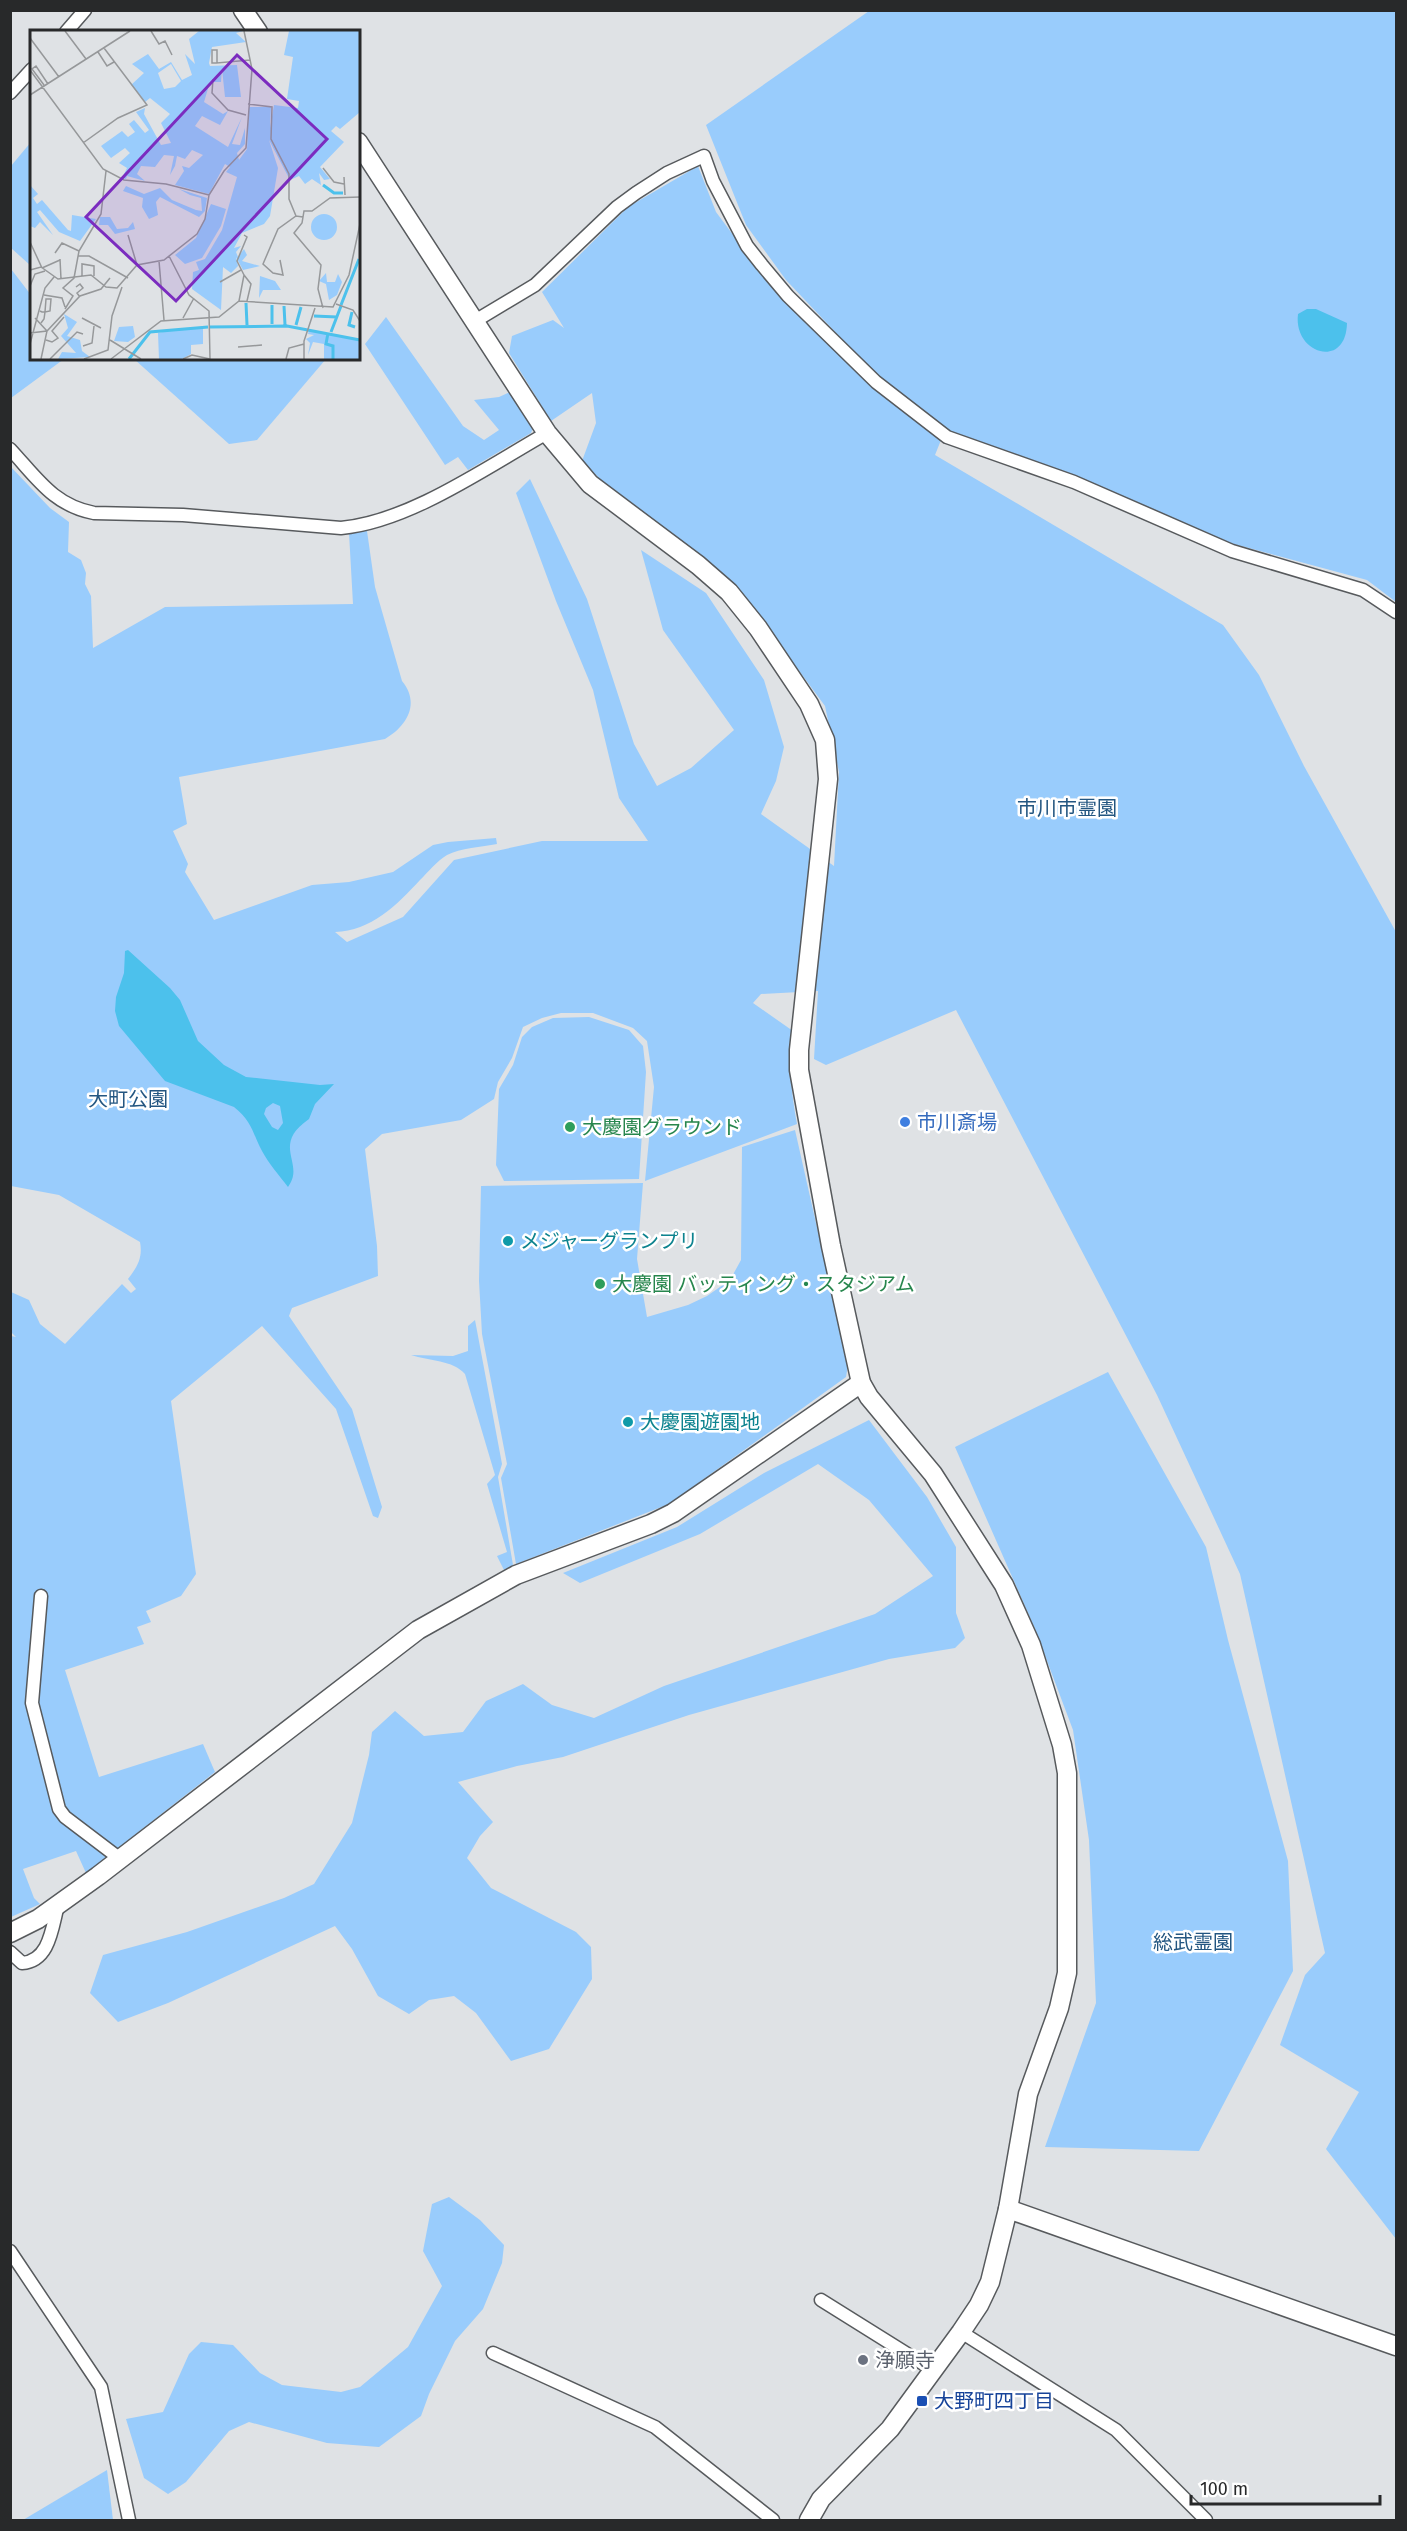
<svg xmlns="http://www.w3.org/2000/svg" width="1407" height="2531" viewBox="0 0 1407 2531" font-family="'Fira Sans','Noto Sans JP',sans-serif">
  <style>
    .green { fill: #99ccfc }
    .water { fill: #4cc1ec; fill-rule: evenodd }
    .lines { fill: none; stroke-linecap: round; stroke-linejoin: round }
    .street-casing { stroke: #575a5d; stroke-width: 15 }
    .secondary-casing { stroke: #575a5d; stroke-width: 21 }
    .street { stroke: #fff; stroke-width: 12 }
    .secondary { stroke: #fff; stroke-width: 18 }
    .shop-dot { fill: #3f7fe0; stroke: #fff; stroke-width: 2 }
    .leisure-dot { fill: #2e9e5b; stroke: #fff; stroke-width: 2 }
    .culture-dot { fill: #0f9aa8; stroke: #fff; stroke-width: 2 }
    .worship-dot { fill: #6b7280; stroke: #fff; stroke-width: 2 }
    .transit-dot { fill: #1a4fb4; stroke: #fff; stroke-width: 2 }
    .labels { text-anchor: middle; stroke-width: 5; stroke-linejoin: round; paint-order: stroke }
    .park-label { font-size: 20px; fill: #235681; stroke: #fff }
    .shop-label { font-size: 20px; fill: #366cbe; stroke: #fff; text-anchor: start }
    .leisure-label { font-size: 20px; fill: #27864d; stroke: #fff; text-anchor: start }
    .culture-label { font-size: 20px; fill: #0d838f; stroke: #fff; text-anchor: start }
    .worship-label { font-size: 20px; fill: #5b616d; stroke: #fff; text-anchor: start }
    .transit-label { font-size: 20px; fill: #164399; stroke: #fff; text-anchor: start }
    .inset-river { fill: none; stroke: #4cc1ec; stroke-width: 3 }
    .inset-road { fill: none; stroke: #96989a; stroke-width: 1.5 }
    .view { fill: #7b2cbf; fill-opacity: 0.15; stroke: #7b2cbf; stroke-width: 3 }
    .inset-edge { fill: none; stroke: #28292a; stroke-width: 3 }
  </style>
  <rect width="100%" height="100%" fill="#dfe2e5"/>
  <g class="green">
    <path d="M 869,11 L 1396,11 L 1396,602 L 1367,580 L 1230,543 L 1075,479 L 950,433 L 901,396 L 856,354 L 786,280 L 746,225 L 706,125 Z"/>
    <path d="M 31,142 L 31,266 L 10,247 L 11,166 Z"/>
    <path d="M 698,166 L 716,212 L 763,275 L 865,378 L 941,440 L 935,455 L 1223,625 L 1259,675 L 1304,766 L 1396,932 L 1396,2239 L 1326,2149 L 1359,2092 L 1280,2045 L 1305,1975 L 1325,1953 L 1240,1574 L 1157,1395 L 956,1010 L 826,1065 L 814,1059 L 818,991 L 761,994 L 753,1003 L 793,1031 C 788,1063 791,1091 797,1124 L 645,1181 L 654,1087 L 647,1041 L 633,1028 L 593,1013 L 561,1013 L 542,1018 L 523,1027 L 512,1058 L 498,1082 L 494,1099 L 461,1120 L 382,1134 L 365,1149 L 377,1246 L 378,1276 L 292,1308 L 289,1316 L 352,1409 L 382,1507 L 378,1518 L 373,1516 L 336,1409 L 262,1326 L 171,1401 L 196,1574 L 181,1596 L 146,1611 L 151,1622 L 137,1627 L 144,1644 L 65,1670 L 99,1777 L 203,1744 L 215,1772 L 86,1873 L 76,1851 L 23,1869 L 34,1898 L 40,1904 L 11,1917 L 11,1336 L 16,1337 L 11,1332 L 11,1292 L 29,1300 L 40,1324 L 65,1344 L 122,1284 L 131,1293 L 136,1289 L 128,1279 C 137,1267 143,1258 140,1242 L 59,1195 L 11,1186 L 10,466 L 50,508 L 69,522 L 68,552 L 81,560 L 86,573 L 85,584 L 91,596 L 93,648 L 165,607 L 353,604 L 349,533 L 367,531 L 375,587 L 402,681 C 421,704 406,727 385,739 L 179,777 L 187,824 L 173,831 L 188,864 L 185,872 L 214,920 L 312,885 L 349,882 L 393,872 L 433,845 L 448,842 L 496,838 L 497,844 C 482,847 460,848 447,855 C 437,861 428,872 420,880 C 397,905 371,931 335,932 L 347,942 L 403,917 L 454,860 L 542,841 L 648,841 L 619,798 L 593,690 L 556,601 L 516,493 L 530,479 L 587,599 L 634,744 L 657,786 L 691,768 L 734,730 L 663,630 L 641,550 L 706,593 L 764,680 L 784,747 L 776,781 L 761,814 L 834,866 L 839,772 L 825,706 L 740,591 L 611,490 L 582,461 L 596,423 L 592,393 L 551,421 L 509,353 L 512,336 L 553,320 L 564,328 L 542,292 L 628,207 Z"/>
    <path d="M 11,269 L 31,295 L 32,358 L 64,359 L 11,398 Z"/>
    <path d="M 386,317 L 463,426 L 484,440 L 499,430 L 474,400 L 499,397 L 512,391 L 534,426 L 531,433 L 468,470 L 458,457 L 445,465 L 365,344 Z"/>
    <path d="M 134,359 L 326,359 L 257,440 L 229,444 Z"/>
    <path d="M 589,1017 L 629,1030 L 643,1046 L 646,1072 L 639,1179 L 504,1181 L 496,1165 L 499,1089 L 513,1065 L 522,1037 L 532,1027 L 553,1018 Z"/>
    <path d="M 795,1130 L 848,1365 L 846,1377 L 669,1504 L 516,1564 L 501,1478 L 507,1464 L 482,1334 L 479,1281 L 481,1186 L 643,1183 L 637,1259 L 647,1317 L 688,1305 L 707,1296 L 730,1280 L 741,1260 L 742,1147 Z"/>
    <path d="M 475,1320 L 502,1464 L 498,1477 L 513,1565 L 504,1570 L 497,1556 L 507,1552 L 487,1484 L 495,1475 L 465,1374 C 453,1360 429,1361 411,1355 L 453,1356 L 468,1351 L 468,1326 Z"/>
    <path d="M 1108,1372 L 1206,1547 L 1228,1640 L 1288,1861 L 1293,1971 L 1199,2151 L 1045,2147 L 1096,2003 L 1089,1840 L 1073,1730 L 1035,1629 L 955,1447 Z"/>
    <path d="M 869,1420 L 927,1497 L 956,1547 L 956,1613 L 965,1638 L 955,1648 L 889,1659 L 689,1715 L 563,1757 L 517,1766 L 458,1782 L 493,1822 L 480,1836 L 467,1858 L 491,1888 L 576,1932 L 591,1947 L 592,1979 L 549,2049 L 511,2061 L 476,2013 L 454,1996 L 429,2000 L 409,2014 L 378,1996 L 352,1949 L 335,1926 L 168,2003 L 118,2022 L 90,1993 L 103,1955 L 187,1932 L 284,1898 L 314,1884 L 352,1823 L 369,1755 L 372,1732 L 395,1711 L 424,1736 L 463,1732 L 486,1701 L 523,1684 L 552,1705 L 594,1718 L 664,1686 L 875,1614 L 933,1576 L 869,1500 L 818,1464 L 700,1534 L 580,1583 L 563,1573 L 677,1527 L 764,1473 Z"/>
    <path d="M 449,2197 L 480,2220 L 504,2245 L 502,2263 L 483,2309 L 455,2341 L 429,2394 L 421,2416 L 379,2447 L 327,2443 L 249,2422 L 229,2431 L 186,2482 L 168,2494 L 144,2478 L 126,2419 L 163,2412 L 189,2354 L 201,2342 L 233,2345 L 260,2373 L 282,2385 L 341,2392 L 360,2387 L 408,2347 L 442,2286 L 423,2251 L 432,2204 Z"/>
    <path d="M 107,2470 L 113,2520 L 23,2520 Z"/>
  </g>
  <g class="water">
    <path d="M 1307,309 L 1316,309 L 1347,323 C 1346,370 1293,354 1298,314 Z"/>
    <path d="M 128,950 L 170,988 L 180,1000 L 198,1041 L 224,1065 L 246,1077 L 320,1085 L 334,1084 L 315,1104 L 309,1119 C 270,1146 306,1163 288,1187 C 279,1175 269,1164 262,1151 C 252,1132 252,1121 234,1107 L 165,1081 L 119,1026 L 115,1011 L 116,997 L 124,973 L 125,951 ZM 273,1103 L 280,1106 L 283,1123 L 278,1130 L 272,1127 L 264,1114 L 266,1108 Z"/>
  </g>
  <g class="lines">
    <g class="street-casing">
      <g id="street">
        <path d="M 66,32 L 85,10"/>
        <path d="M 10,93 L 32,69"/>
        <path d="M 475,321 L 535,285 L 617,207 L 636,193 L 667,173 L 704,156 L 713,181 L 747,246 L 762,265 L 788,296 L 876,382 L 947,437 L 1074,482 L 1232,551 L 1363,590 L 1396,612"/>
        <path d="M 10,449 C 37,478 53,505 94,513 L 183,515 L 341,528 C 409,522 487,467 547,433"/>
        <path d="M 41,1596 L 32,1703 L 59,1809 L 65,1817 L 119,1858"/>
        <path d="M 10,1952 L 22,1963 C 50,1961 52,1927 58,1905"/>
        <path d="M 10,2251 L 101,2387 L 129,2520"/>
        <path d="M 821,2300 L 933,2370"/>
        <path d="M 961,2332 L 1116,2430 L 1206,2520"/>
        <path d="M 493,2353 L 655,2427 L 773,2520"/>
      </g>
    </g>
    <g class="secondary-casing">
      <g id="secondary">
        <path d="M 243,10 L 258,32"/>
        <path d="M 358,142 L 547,433 L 590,484 L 698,565 L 729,592 L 758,628 L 809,704 L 825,740 L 828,779 L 799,1050 L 799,1070 L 831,1246 L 861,1383 L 869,1397 L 933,1474 L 1004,1585 L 1031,1645 L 1062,1745 L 1067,1773 L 1067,1973 L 1059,2008 L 1028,2094 L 1008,2209 L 990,2282 L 979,2305 L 961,2332 L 890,2429 L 821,2499 L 809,2520"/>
        <path d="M 10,1933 L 38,1919 L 98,1876 L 418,1630 L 516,1575 L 651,1524 L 673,1513 L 861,1383"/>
        <path d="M 1008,2209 L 1396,2346"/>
      </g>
    </g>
    <use href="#street" class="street"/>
    <use href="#secondary" class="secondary"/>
  </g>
  <circle class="shop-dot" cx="905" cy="1122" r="6"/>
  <g class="leisure-dot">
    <circle cx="570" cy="1127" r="6"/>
    <circle cx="600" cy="1284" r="6"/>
  </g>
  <g class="culture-dot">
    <circle cx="508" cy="1241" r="6"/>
    <circle cx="628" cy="1422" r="6"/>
  </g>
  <circle class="worship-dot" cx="863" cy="2360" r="6"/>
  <rect class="transit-dot" x="916" y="2395" width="12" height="12" rx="3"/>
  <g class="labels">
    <g class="park-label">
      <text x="1067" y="815">市川市霊園</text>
      <text x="128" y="1106">大町公園</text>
      <text x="1193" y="1949">総武霊園</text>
    </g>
    <g class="shop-label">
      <text x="917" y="1129">市川斎場</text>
    </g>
    <g class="leisure-label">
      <text x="582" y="1134">大慶園グラウンド</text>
      <text x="612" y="1291">大慶園 バッティング・スタジアム</text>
    </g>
    <g class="culture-label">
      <text x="520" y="1248">メジャーグランプリ</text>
      <text x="640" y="1429">大慶園遊園地</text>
    </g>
    <g class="worship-label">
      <text x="875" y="2367">浄願寺</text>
    </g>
    <g class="transit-label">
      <text x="934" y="2408">大野町四丁目</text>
    </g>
  </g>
  <g transform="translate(30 30)">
    <rect width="330" height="330" fill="#dfe2e5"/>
    <path d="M 169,1 L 213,1 L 206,3 L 216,12 L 182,17 L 179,33 L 180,36 L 207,35 L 211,67 L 195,67 L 192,39 L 191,52 L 180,52 L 174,72 L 193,84 L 198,81 L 190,95 L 172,86 L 165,96 L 198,117 L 212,87 L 202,114 L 210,115 L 215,98 L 215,114 L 207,123 L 209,130 L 217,119 L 219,77 L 241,77 L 240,98 L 244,75 L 268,78 L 269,71 L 257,69 L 263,27 L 254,25 L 259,1 L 330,1 L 330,82 L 310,99 L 306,96 L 301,101 L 314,112 L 290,137 L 300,149 L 294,150 L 289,143 L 291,155 L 282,149 L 275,154 L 269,146 L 260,150 L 239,110 L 248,138 L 240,186 L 234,194 L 212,203 L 204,218 L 211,216 L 206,222 L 208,227 L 214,219 L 217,225 L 212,231 L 230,236 L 213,240 L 206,227 L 208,236 L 201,243 L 193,237 L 191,280 L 162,259 L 163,242 L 169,240 L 166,232 L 175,229 L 192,200 L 207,147 L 196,142 L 200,137 L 195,134 L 179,164 L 145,155 L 154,141 L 152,136 L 159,138 L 173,125 L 162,120 L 155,129 L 147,126 L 145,136 L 140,145 L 144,126 L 134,125 L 125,137 L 111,136 L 107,144 L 115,151 L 97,146 L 96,149 L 92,148 L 97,138 L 89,133 L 100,123 L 95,118 L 81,128 L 71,116 L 92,101 L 98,107 L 105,102 L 99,94 L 104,90 L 115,103 L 119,100 L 106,82 L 115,78 L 114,84 L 131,115 L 141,113 L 131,93 L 140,84 L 120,68 L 115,72 L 101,55 L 114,43 L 102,34 L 118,24 L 129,39 L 141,32 L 152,50 L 162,45 L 155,24 L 165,34 L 159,9 ZM 141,34 L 151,51 L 145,57 L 134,59 L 128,43 ZM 0,155 L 8,164 L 3,168 L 7,174 L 12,170 L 38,200 L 41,201 L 42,185 L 66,189 L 50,211 L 29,202 L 10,180 L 7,182 L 23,205 L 10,192 L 5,198 L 0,196 ZM 96,156 L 114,164 L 130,158 L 142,170 L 166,180 L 172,181 L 171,168 L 160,165 L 149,159 L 177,168 L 175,181 L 169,187 L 130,167 L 126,172 L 128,185 L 119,189 L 112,177 L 113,168 L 93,161 ZM 181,174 L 196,179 L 191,196 L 172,228 L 155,234 L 145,225 L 166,208 ZM281 197a13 13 0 1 1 26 0a13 13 0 1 1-26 0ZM 70,187 L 80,187 L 87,199 L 98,198 L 103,192 L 105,199 L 85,204 L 78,195 L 69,195 ZM 296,243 L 297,252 L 305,252 L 308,244 L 312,252 L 307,265 L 299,270 L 296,254 L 289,251 ZM 230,246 L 245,251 L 251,260 L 233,260 L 229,268 ZM 34,284 L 47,292 L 37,306 L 50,310 L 52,321 L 60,327 L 28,329 L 32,322 L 46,323 L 31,306 L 38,298 ZM 103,296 L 105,307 L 98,312 L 84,311 L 89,297 ZM 147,299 L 173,299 L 173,314 L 161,315 L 161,324 L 152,329 L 129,329 L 128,303 ZM 279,300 L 330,310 L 330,329 L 294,329 L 294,314 L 283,312 L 278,325 L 280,313 L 276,309 L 284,305 L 278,304 Z" fill="#99ccfc" fill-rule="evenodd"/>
    <path class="inset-river" d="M 293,155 L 304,163 L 313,163M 216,273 L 217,295M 242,275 L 242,294M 311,275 L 329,229M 254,276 L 255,295M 322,282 L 319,295 L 325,297M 284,286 L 307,287M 266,295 L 271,277M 179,297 L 257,296 L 330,310M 301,302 L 311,276M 298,303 L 296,314 L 303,316 L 303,329M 99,329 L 120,302 L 178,297"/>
    <path class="inset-road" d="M 35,1 L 56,29M 121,1 L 129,14 L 135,11 L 142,25M 0,8 L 29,47M 68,22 L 77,36 L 84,32M 187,33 L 182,33 L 182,20 L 187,20 L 187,33 L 220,30M 0,40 L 73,139 L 94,150 L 136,154 L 179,165M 183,49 L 182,63 L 198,80 L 216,85M 14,55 L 2,39 L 6,36 L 18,54M 0,65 L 100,1M 218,74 L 242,77 L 241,109 L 259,144 L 259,169 L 266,186M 53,113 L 88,88 L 117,75 L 74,18M 293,138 L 304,152 L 314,154M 314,147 L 315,165M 98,205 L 107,235M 0,212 L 12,238M 25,223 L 32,213 L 49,221M 48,226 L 59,226 L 98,248M 139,226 L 159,265 L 179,281 L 180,329 L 162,325 L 153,329M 30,229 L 31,249M 250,230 L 253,245 L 243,243 L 233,234 L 248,199 L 266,186 L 273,187M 129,231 L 134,290M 12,238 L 30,230M 0,240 L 11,237 L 28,249 L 61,245 L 76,257 L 87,258 L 107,235 L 134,230 L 167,204 L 175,189 L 179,165 L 194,141 L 216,118 L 222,39 L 214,1M 214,245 L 221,254 L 217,271M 52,246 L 52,234 L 64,236 L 64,246M 190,252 L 211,240M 0,256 L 5,244 L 15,241M 46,257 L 50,254 L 53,258 L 47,263 L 50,267M 14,265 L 32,268 L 35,277M 209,271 L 214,245 L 207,231 L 217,207 L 214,205M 306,274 L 323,280 L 330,291M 293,278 L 288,259 L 291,235 L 264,203 L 272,193 L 274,181 L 282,181 L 300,168 L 330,167M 35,279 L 43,266 L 33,258 L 44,248 L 49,221 L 71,184 L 76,141M 10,281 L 12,282 L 15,282 L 20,281 L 21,269 L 16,269 L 15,282 L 14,289 L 11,293M 5,288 L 17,301 L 11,329M 52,288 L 71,298M 153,288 L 164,268M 0,303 L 17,301 L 50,266 L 71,259 L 80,248M 16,310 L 22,312 L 28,308 L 22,301 L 34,287M 80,310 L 111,329M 0,314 L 15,258 L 24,247M 53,316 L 62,313 L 64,296M 208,317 L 232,315M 20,329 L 47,302 L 53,304M 54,329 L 78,320 L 82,286 L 92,257M 81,329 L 131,291 L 189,287 L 209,271 L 303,277 L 319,245 L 330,194M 256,329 L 259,318 L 274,314M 274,329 L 274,311 L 285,278"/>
    <path class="view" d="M 207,25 L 297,109 L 146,271 L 56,187 Z"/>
    <rect width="330" height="330" class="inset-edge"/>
  </g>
  <rect width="1407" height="2531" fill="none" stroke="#28292a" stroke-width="24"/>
  <path d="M1191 2495v9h189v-9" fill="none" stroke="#28292a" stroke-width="3"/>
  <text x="1200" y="2495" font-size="18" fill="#28292a" stroke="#ffffff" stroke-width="4.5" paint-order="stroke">100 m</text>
</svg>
